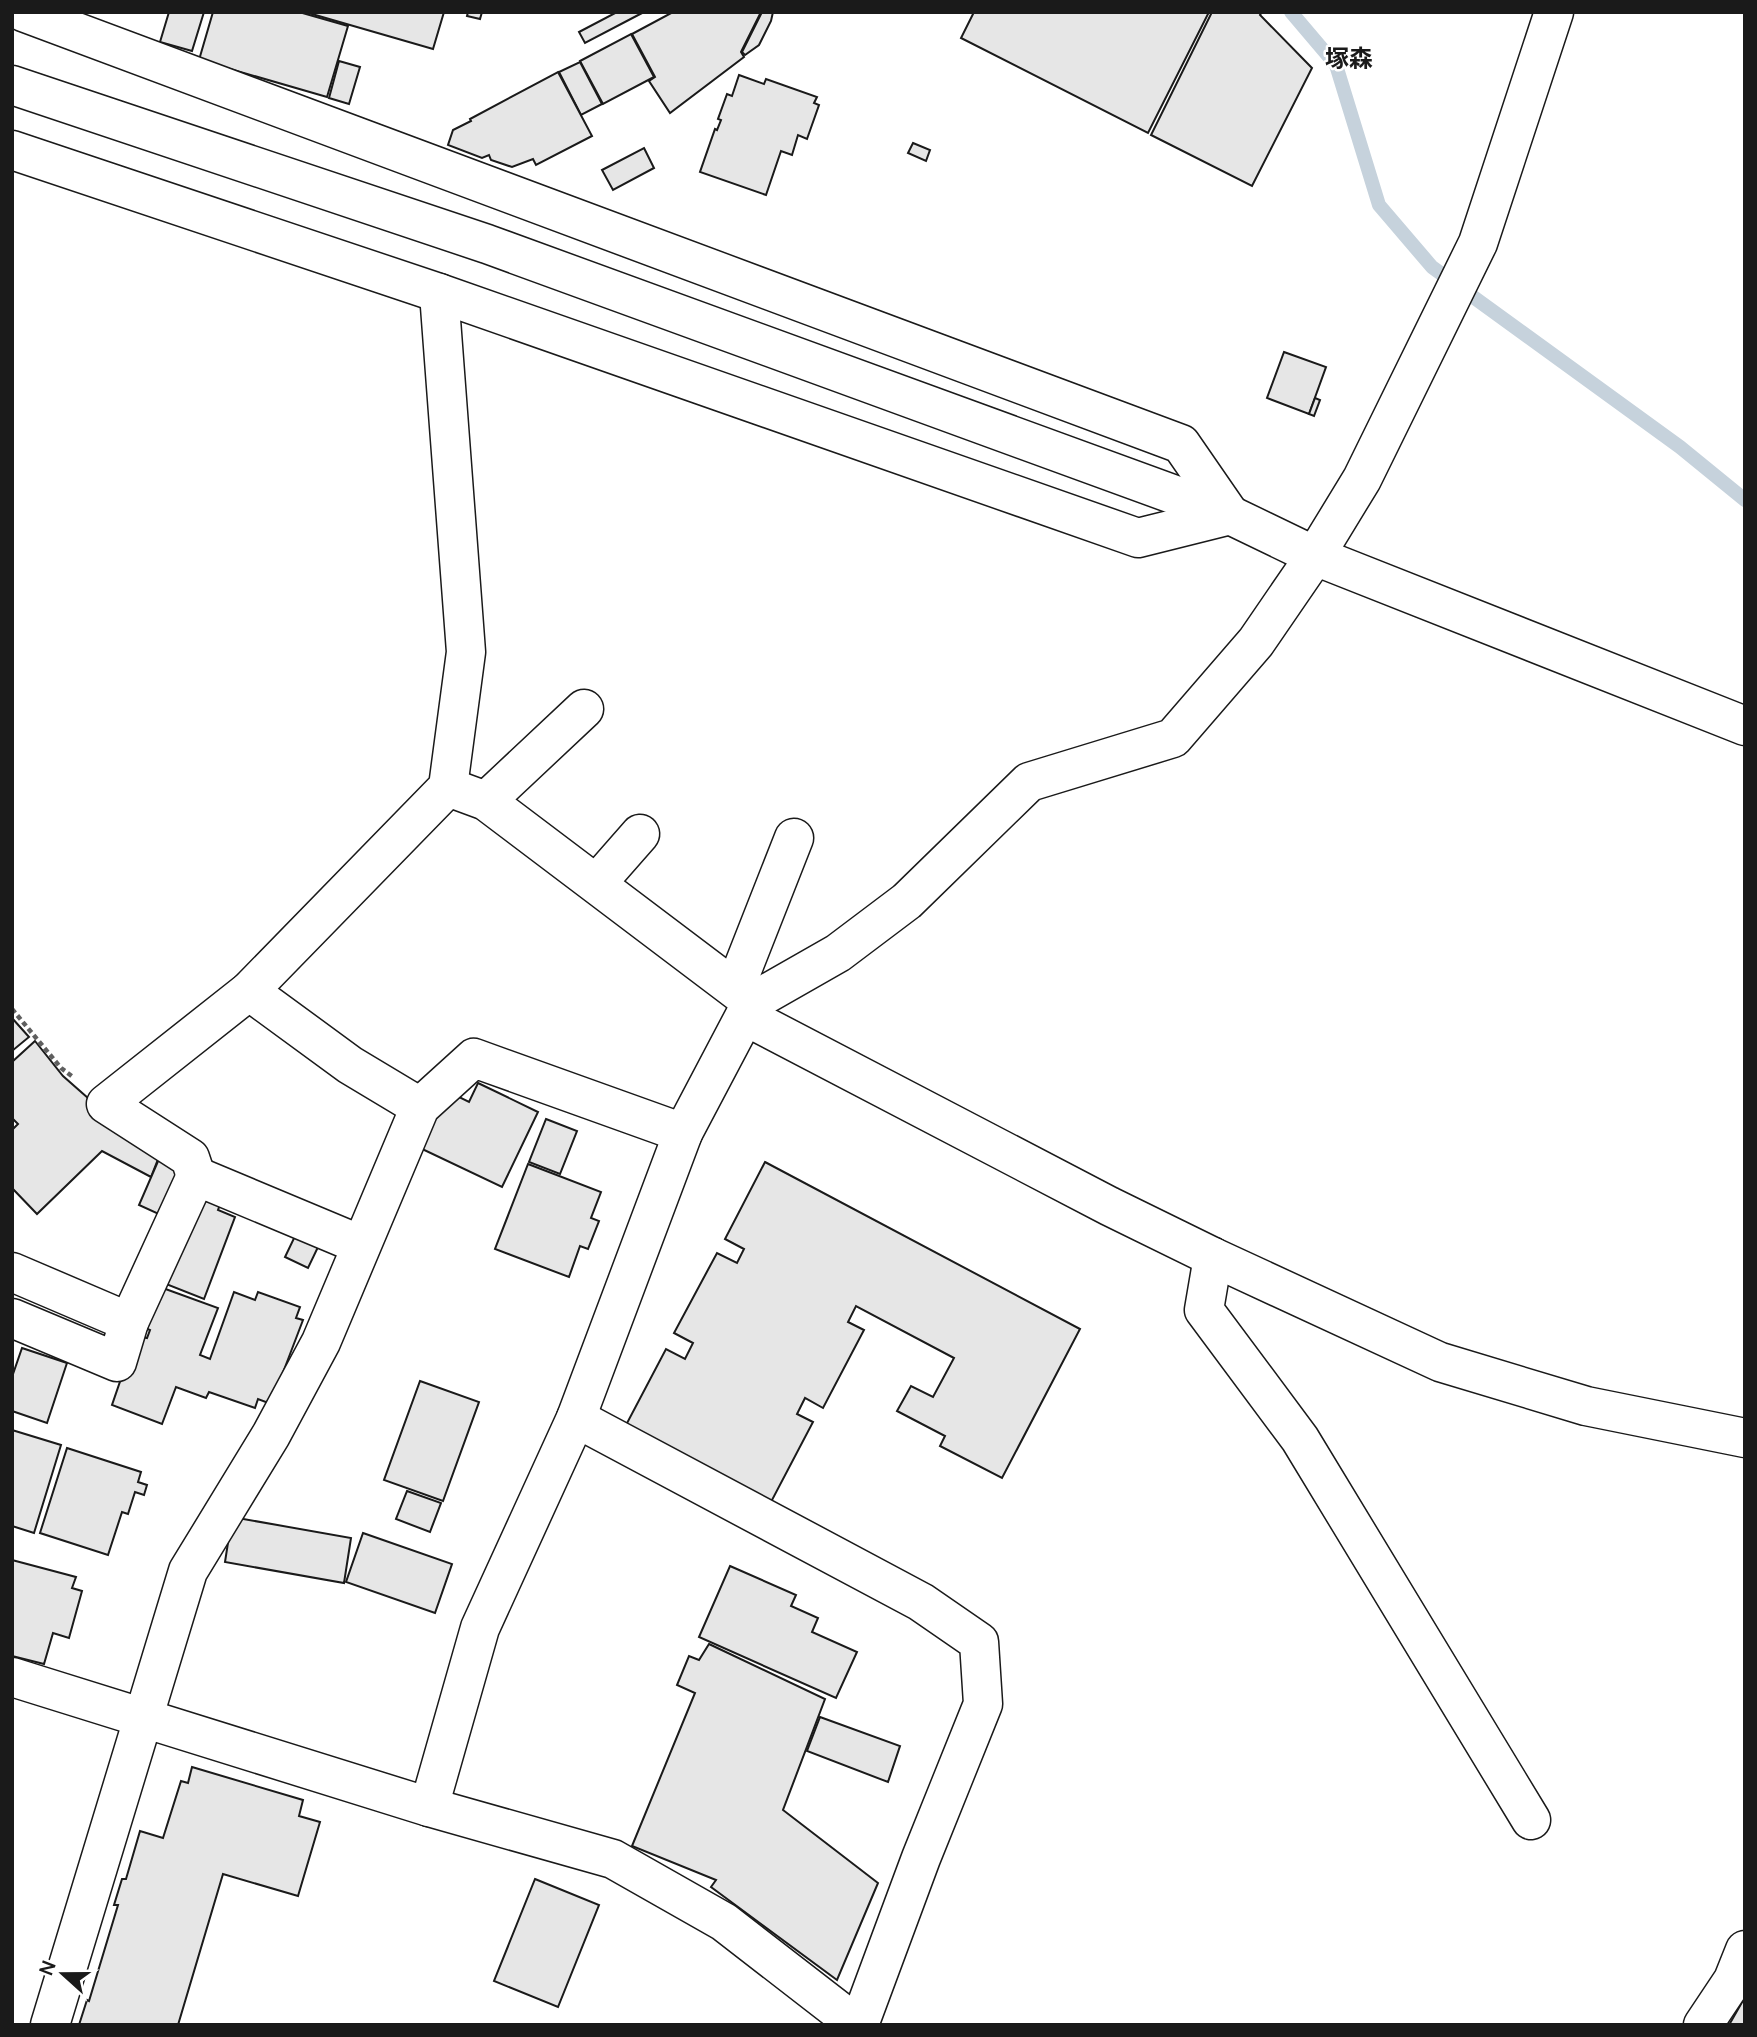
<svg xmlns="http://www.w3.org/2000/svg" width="1757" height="2037" viewBox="0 0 1757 2037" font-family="Manrope,'Noto Sans JP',sans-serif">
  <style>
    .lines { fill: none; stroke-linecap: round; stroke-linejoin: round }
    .stream { stroke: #c6d2dc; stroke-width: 14 }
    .building { fill: #e6e6e6; stroke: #1a1a1a; stroke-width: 2 }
    .minor-casing { stroke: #1a1a1a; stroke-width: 41 }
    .path { stroke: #5f5f5f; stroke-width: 4.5; stroke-dasharray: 5 3.5; stroke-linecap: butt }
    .minor { stroke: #fff; stroke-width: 38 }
    .labels { text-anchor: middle; stroke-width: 5; stroke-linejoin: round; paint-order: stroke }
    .quarter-label { font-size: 24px; font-weight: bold; fill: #1a1a1a; stroke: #fff }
  </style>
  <rect width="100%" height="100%" fill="#fff"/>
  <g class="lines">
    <path class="stream" d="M 1291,12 L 1336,65 L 1379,205 L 1432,267 L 1680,447 L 1745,500"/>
  </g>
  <g class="building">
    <path d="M 169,12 L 204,12 L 192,51 L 160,42 Z"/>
    <path d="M 213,12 L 299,12 L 348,26 L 327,97 L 199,60 Z"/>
    <path d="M 305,12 L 444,12 L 433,49 Z"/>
    <path d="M 468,12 L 482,12 L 480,19 L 467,16 Z"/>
    <path d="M 617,12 L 644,12 L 585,43 L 579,32 Z"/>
    <path d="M 673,12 L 761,12 L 741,52 L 744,57 L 670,113 L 649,81 L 655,77 L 632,34 Z"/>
    <path d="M 762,12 L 773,12 L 771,21 L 759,45 L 745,55 L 742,52 Z"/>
    <path d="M 974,12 L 1209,12 L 1148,133 L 961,38 Z"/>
    <path d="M 1212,12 L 1262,12 L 1260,15 L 1312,68 L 1252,186 L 1151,135 Z"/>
    <path d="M 631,34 L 654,77 L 603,104 L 580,61 Z"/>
    <path d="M 339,61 L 360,67 L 349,104 L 329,98 Z"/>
    <path d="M 580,62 L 602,104 L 581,115 L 559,72 Z"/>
    <path d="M 558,72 L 592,136 L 536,165 L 533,159 L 512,167 L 491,160 L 489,155 L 482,158 L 448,145 L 453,130 L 471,121 L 470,119 Z"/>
    <path d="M 739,75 L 764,84 L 766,79 L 817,97 L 814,103 L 819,105 L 807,139 L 798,135 L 792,155 L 781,151 L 766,195 L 700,172 L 715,129 L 717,130 L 721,120 L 718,119 L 727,94 L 732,96 Z"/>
    <path d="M 913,143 L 930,150 L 926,161 L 908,153 Z"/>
    <path d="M 644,148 L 654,168 L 613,190 L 602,170 Z"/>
    <path d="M 1284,352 L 1326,367 L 1309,414 L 1267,398 Z"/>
    <path d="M 1315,398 L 1320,400 L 1314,416 L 1309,414 Z"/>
    <path d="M 12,1018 L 29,1037 L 12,1051 Z"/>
    <path d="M 35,1041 L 63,1076 L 114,1121 L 162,1149 L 151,1177 L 102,1151 L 37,1214 L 12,1188 L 12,1130 L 18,1124 L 12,1118 L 12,1062 Z"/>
    <path d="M 478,1083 L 538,1112 L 502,1187 L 420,1148 L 447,1091 L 469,1102 Z"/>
    <path d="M 546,1119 L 577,1131 L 560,1174 L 529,1162 Z"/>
    <path d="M 162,1152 L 186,1162 L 163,1216 L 139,1205 Z"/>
    <path d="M 765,1162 L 1080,1329 L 1002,1478 L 940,1446 L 945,1436 L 897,1411 L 911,1386 L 933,1397 L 954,1358 L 856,1306 L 848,1322 L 864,1330 L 823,1408 L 805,1398 L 797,1414 L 813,1422 L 771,1502 L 626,1425 L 666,1349 L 685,1359 L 693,1343 L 674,1333 L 717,1253 L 737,1263 L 744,1249 L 725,1239 Z"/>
    <path d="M 528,1164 L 601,1192 L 591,1218 L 599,1221 L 588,1249 L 580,1246 L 569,1277 L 495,1249 Z"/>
    <path d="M 212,1199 L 221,1202 L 218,1210 L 235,1217 L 204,1299 L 166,1284 L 198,1201 Z"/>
    <path d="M 296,1234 L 319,1245 L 308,1268 L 285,1257 Z"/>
    <path d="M 160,1287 L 218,1308 L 200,1355 L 210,1359 L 234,1292 L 255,1300 L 258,1292 L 300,1307 L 296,1318 L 303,1320 L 271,1404 L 258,1399 L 255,1408 L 209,1392 L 206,1398 L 176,1387 L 162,1424 L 112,1405 L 124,1370 L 142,1337 L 147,1338 L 150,1330 L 145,1328 Z"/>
    <path d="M 22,1348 L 67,1363 L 47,1423 L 12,1411 L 12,1377 Z"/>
    <path d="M 420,1381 L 479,1402 L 443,1501 L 384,1480 Z"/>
    <path d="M 12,1430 L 61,1445 L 34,1533 L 12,1526 Z"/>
    <path d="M 67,1448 L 141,1472 L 138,1482 L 147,1485 L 144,1495 L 135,1492 L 128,1514 L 122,1512 L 108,1555 L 40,1533 Z"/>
    <path d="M 407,1491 L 441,1503 L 430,1532 L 396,1519 Z"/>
    <path d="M 232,1517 L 351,1538 L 344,1583 L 225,1562 Z"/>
    <path d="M 363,1533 L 452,1564 L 435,1613 L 346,1582 Z"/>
    <path d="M 12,1560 L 76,1577 L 72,1588 L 82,1591 L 69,1638 L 53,1633 L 44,1664 L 12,1656 Z"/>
    <path d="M 730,1566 L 796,1595 L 791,1606 L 818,1618 L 812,1632 L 857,1652 L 836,1698 L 699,1637 Z"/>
    <path d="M 709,1644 L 825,1699 L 783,1810 L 878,1883 L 837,1980 L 711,1887 L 716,1880 L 632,1846 L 695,1693 L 677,1685 L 689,1656 L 699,1660 Z"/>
    <path d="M 820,1717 L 900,1746 L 888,1782 L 807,1751 Z"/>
    <path d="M 192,1767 L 303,1800 L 299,1816 L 320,1822 L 298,1896 L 223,1874 L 178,2025 L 79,2025 L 87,2000 L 89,2001 L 118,1905 L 114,1905 L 122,1879 L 126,1879 L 140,1831 L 163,1838 L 181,1781 L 188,1783 Z"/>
    <path d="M 535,1879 L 599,1905 L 558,2007 L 494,1981 Z"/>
    <path d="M 1745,1997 L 1745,2025 L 1729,2025 Z"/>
  </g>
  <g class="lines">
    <g class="minor-casing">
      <g id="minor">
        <path d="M 12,85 L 487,244 L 1230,515 L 1315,556 L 1745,726"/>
        <path d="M 12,150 L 439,293 L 1138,538 L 1230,515 L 1181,444 L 23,12"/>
        <path d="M 448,787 L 486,801 L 752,1002"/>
        <path d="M 486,801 L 584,709"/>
        <path d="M 597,883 L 640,834"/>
        <path d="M 735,988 L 794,838"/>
        <path d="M 249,991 L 350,1065 L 420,1107"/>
        <path d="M 745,1016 L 1109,1206 L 1213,1257 L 1440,1362 L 1586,1406 L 1745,1438"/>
        <path d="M 196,1176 L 190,1158 L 106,1104 L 249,991 L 448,787 L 466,652 L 439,293"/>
        <path d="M 1213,1257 L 1204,1310 L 1300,1439 L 1531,1820"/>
        <path d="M 12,1272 L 129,1322"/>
        <path d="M 12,1318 L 117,1362 L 129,1322 L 196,1176 L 361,1245"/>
        <path d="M 576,1418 L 921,1602 L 979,1642 L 983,1704 L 921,1858 L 859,2025"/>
        <path d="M 12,1677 L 429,1807 L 613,1859 L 724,1922 L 857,2025"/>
        <path d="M 429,1807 L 480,1628 L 576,1418 L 683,1133 L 752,1002 L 838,953 L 907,901 L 1029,782 L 1173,738 L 1256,642 L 1315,556 L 1362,479 L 1478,243 L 1554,12"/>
        <path d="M 50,2025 L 188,1571 L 271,1435 L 321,1342 L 420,1107 L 474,1058 L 683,1133"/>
        <path d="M 1703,2025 L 1733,1980 L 1745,1950"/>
      </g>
    </g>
    <path class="path" d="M 12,1009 L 61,1068 L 73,1077"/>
    <use href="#minor" class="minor"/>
  </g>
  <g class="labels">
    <g class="quarter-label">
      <text x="1349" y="67">塚森</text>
    </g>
  </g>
  <rect width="1757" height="2037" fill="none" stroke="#1a1a1a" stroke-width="28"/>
  <g transform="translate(63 1974) rotate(291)" stroke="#ffffff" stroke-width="5" paint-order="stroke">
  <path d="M0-5L12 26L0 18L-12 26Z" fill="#1a1a1a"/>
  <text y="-10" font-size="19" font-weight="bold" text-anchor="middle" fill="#1a1a1a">N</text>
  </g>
</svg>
